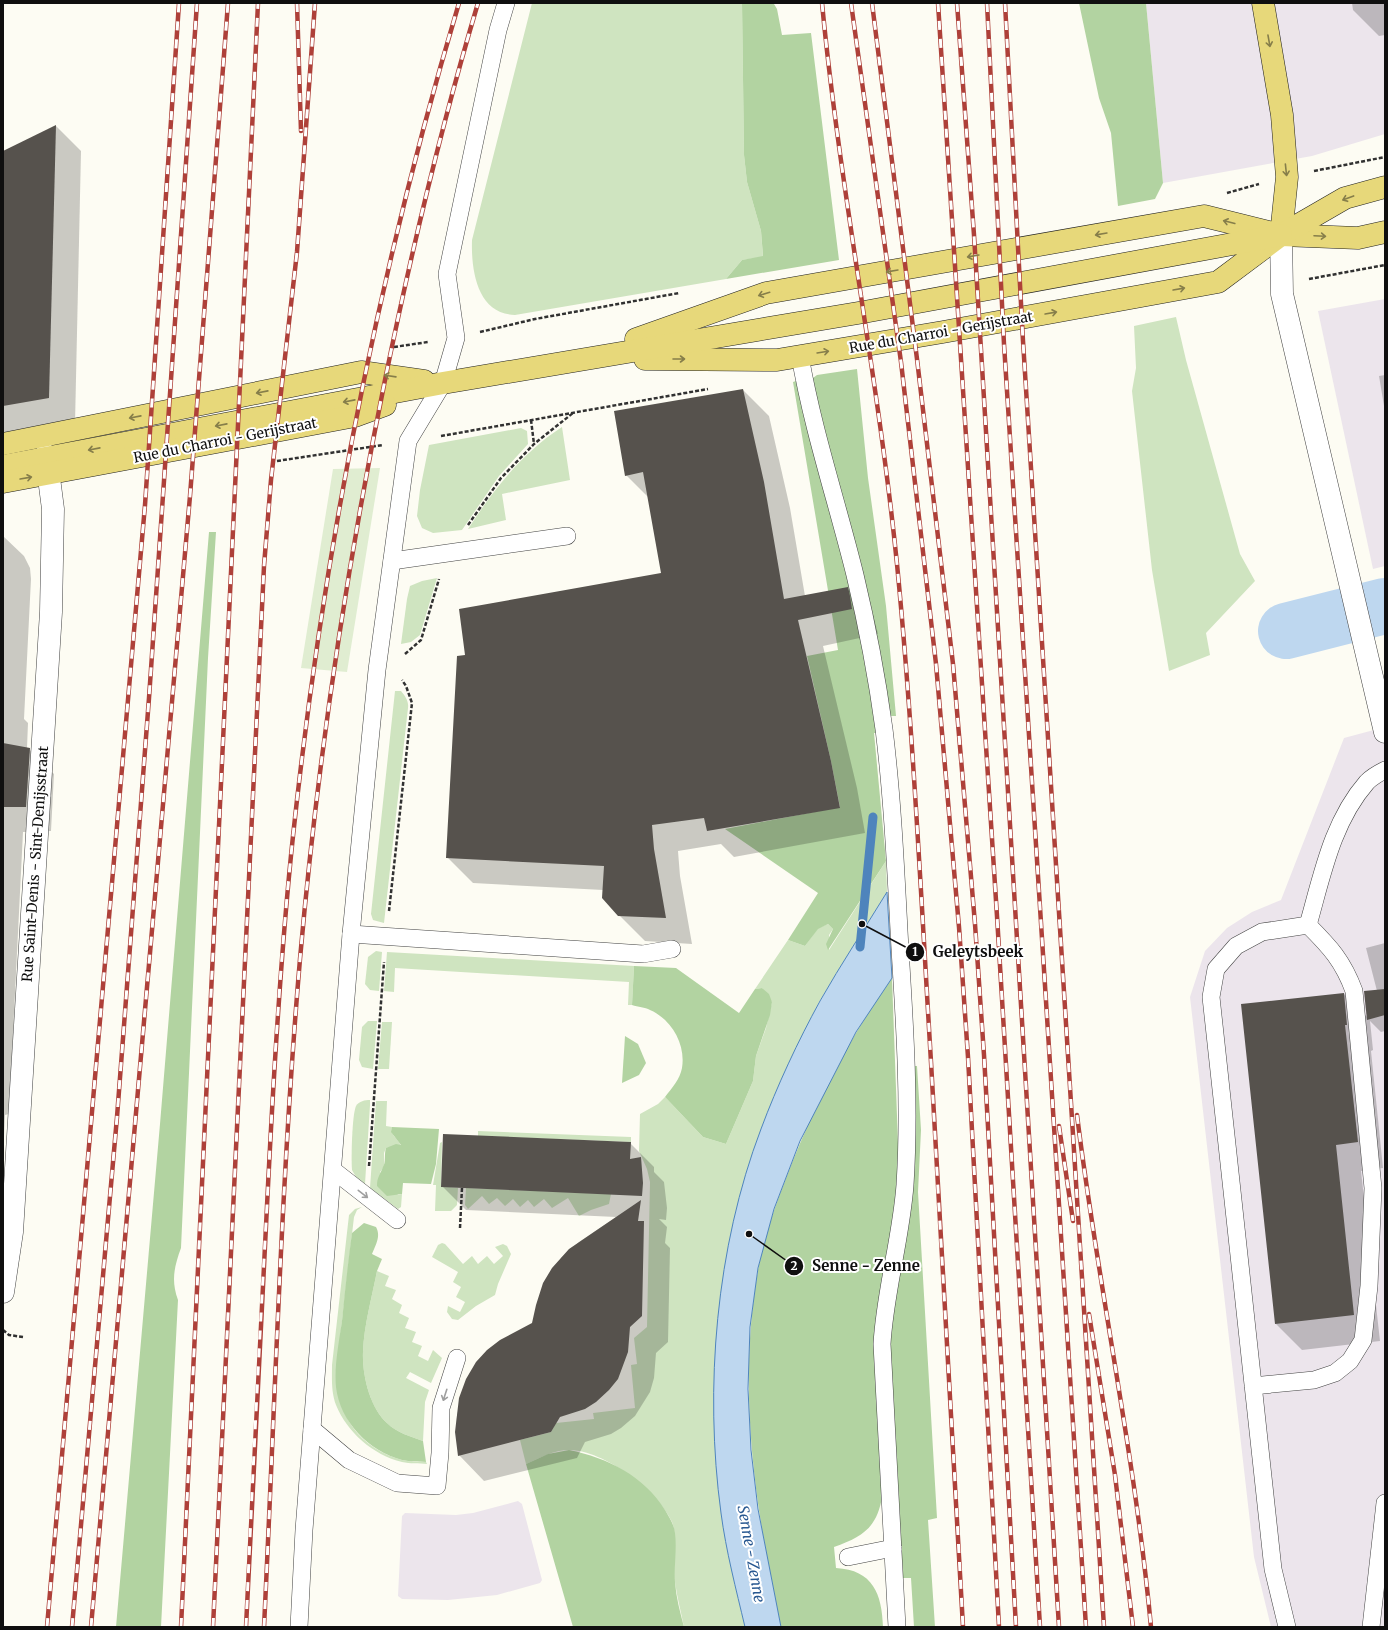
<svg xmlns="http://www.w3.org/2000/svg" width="1388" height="1630" viewBox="0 0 1388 1630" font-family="Merriweather,serif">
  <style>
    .industrial { fill: #ece5ec }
    .green { fill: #cfe4c0 }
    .forest { fill: #b2d3a1 }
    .pitch { fill: #e0edd1 }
    .water { fill: #bed7ef; stroke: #4e84bc }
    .shadow { fill: #0003 }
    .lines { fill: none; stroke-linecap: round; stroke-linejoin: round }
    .stream { stroke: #4e84bc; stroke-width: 9 }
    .river { stroke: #bed7ef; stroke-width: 56 }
    .building { fill: #56524d }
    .lane-casing { stroke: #424242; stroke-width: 18 }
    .street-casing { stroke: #424242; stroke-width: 23 }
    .primary-casing { stroke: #202020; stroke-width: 23 }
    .path { stroke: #313131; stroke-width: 2.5; stroke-dasharray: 4 2; stroke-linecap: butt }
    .lane { stroke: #fff; stroke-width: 17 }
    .street { stroke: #fff; stroke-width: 22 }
    .primary { stroke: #e7d87a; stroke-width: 22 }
    .rail-casing { stroke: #ae4039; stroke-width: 4.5 }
    .rail { stroke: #fff; stroke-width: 3; stroke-dasharray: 9; stroke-linecap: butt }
    .oneway { stroke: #867e4a }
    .oneway2 { stroke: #9f9f9f }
    .labels { text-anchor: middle; stroke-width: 4; stroke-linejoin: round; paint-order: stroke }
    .street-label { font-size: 14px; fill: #0f0f0f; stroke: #fff }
    .water-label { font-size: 15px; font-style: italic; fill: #285891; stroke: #fff }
    .leader { fill: none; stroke: #0f0f0f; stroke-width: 1.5 }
    .callout-dot { fill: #0f0f0f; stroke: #fff; stroke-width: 1.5 }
    .mark-label { font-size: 12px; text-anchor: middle; font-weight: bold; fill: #fff }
    .callout-label { font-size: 15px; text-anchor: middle; font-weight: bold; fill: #0f0f0f; stroke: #fff; stroke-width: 4; stroke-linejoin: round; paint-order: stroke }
  </style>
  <rect width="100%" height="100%" fill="#fdfcf3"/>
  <g class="industrial">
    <path d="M 1146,3 L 1385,3 L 1385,134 L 1312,156 L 1163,183 Z"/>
    <path d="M 1385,299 L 1385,566 L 1373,569 L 1318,311 Z"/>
    <path d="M 1385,727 L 1385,1627 L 1271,1627 L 1254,1557 L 1190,997 L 1205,951 L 1227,928 L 1252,912 L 1281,900 L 1344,738 Z"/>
    <path d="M 518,1501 L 522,1504 L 542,1580 L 540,1583 L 497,1595 L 448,1600 L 402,1599 L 398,1596 L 402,1516 L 405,1513 L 456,1515 L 473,1513 Z"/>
  </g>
  <g class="green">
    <path d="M 532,3 L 742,3 L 744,155 L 747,182 L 761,231 L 763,257 L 742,260 L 726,279 L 515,315 C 477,314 471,270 472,240 Z"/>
    <path d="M 1176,317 L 1186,360 L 1240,554 L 1255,581 L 1206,633 L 1210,655 L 1169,671 L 1152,570 L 1132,391 L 1136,368 L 1134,326 Z"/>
    <path d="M 562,427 L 570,480 L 502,494 L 506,520 L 468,529 C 494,489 522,453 562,427 Z"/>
    <path d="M 521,428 L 527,431 L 528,444 L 499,476 L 462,530 L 433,533 L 422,528 L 417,516 L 420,490 L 429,445 Z"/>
    <path d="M 437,578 L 420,635 L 411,642 L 401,644 L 407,599 L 410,586 L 422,581 Z"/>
    <path d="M 395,691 L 401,691 C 405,696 409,701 408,708 L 384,923 L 373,920 L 371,914 Z"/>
    <path d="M 886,861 L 887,892 L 819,1002 L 786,1071 L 761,1129 L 734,1581 L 745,1627 L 684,1627 C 681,1612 677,1597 675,1582 C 673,1566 678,1536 672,1522 C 658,1491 604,1450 569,1450 C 554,1450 540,1458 526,1464 L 520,1440 L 551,1432 L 556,1423 L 594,1419 L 593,1413 L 635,1408 L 631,1365 L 637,1364 L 634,1338 L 647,1327 L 650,1182 L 647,1169 L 639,1151 L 640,1114 L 658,1104 L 665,1097 L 703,1137 L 726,1144 L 753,1081 L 756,1056 L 766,1028 L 772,1002 L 762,988 L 755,989 L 788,940 L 805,946 L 818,928 L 828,924 L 833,929 L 829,935 L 829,950 Z"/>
    <path d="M 376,951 L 382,952 L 379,991 L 370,990 L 365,984 L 368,957 Z"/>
    <path d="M 387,952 L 634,966 L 632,1005 L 628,1005 L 629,982 L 395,968 L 394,992 L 384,991 Z"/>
    <path d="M 368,1021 L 377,1021 L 373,1069 L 362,1067 L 359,1060 L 362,1027 Z"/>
    <path d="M 382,1022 L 392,1022 L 389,1069 L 378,1069 Z"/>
    <path d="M 370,1100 L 370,1105 L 365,1184 L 356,1177 L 352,1170 C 351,1159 352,1115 356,1106 C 359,1101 365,1100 370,1100 Z"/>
    <path d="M 376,1101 L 387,1101 L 386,1126 L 392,1127 C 390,1136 398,1138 401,1146 L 386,1148 L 384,1153 L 384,1167 L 380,1172 L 398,1195 L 402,1194 L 401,1207 L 398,1209 L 370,1188 Z"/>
    <path d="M 478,1131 L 631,1137 L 631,1142 L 478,1136 Z"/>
    <path d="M 442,1142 L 441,1186 L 458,1188 L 457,1205 L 451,1211 L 435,1211 L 436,1185 L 433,1185 L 440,1143 Z"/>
    <path d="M 466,1188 L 611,1194 L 609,1204 L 591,1210 L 579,1216 L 568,1198 L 552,1208 L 544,1199 L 534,1207 L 528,1200 L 520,1207 L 513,1199 L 505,1206 L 497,1198 L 489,1204 L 482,1196 L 468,1209 L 465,1205 Z"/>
    <path d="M 362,1207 L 357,1210 L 354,1217 L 337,1365 C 333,1410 357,1448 402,1460 C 409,1462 418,1461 426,1462 L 427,1464 C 419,1463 410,1464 402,1462 C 373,1455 347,1432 336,1405 C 331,1392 332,1378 332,1365 L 349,1215 L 355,1209 Z"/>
    <path d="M 442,1243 L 445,1244 L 463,1264 L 472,1256 L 478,1264 L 487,1256 L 494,1264 L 503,1256 L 495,1247 L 503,1244 L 507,1246 L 511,1254 L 498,1284 L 495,1295 L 476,1306 L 458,1320 L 452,1319 L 447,1312 L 448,1306 L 460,1312 L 465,1302 L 456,1297 L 461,1287 L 453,1282 L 458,1272 L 432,1257 L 438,1245 Z"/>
    <path d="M 377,1271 L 389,1276 L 385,1286 L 396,1290 L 392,1299 L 402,1305 L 399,1313 L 409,1318 L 405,1328 L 416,1332 L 412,1342 L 422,1346 L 418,1356 L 428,1361 L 433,1350 L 442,1358 L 431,1383 L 410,1372 L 406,1378 L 429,1390 L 425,1402 L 423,1441 C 410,1436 397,1433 387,1423 C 370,1408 362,1375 363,1352 C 364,1325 372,1297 377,1271 Z"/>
  </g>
  <g class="forest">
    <path d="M 742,3 L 774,4 L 777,9 L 782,35 L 811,33 L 839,260 L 726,279 L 742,260 L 763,256 L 761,231 L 747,182 L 744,155 Z"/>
    <path d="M 1079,3 L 1146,3 L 1163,183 L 1155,199 L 1118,206 L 1111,133 L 1099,98 Z"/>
    <path d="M 857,369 L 868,478 L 886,606 L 896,716 L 887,716 L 812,385 L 813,378 L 817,375 Z"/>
    <path d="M 796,381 L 839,539 L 863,643 L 877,733 L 874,733 L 886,861 L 828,950 L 826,944 L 833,929 L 828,924 L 818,929 L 805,946 L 788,940 L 818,893 L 725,829 L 840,807 L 831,761 L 807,656 L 838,650 L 793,382 Z"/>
    <path d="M 209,532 L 216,532 L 208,658 L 181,1248 C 174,1267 171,1281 178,1300 L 161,1627 L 116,1627 L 160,1124 Z"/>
    <path d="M 634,966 L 676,968 L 739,1013 L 755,989 L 762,988 L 769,994 L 772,1002 L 770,1015 L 756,1056 L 753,1081 L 726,1144 L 703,1137 L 665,1097 C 672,1088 680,1079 682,1068 C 686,1044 671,1019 650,1010 C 645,1007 638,1007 632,1005 Z"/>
    <path d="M 892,978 L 899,1171 L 882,1497 C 877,1528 862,1537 834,1547 L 836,1568 C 873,1570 882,1594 883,1627 L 781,1627 C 755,1509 737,1390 758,1270 C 763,1240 774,1209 785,1181 C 804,1130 828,1080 856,1033 C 867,1014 880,996 892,978 Z"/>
    <path d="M 625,1036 L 638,1044 L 646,1063 L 639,1075 L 622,1083 Z"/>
    <path d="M 914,1066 L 917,1066 L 921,1130 L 918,1192 L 937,1518 L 928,1520 L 935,1627 L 914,1627 L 911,1578 L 903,1578 L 890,1345 Z"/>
    <path d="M 392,1127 L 439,1129 L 436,1164 L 431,1184 L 403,1183 L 402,1194 L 387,1196 L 377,1186 C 377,1177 380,1175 383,1167 C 386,1163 384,1154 386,1148 L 396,1144 L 401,1145 L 391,1132 Z"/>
    <path d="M 364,1223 L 376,1227 C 381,1236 376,1244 372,1254 L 382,1259 L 377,1271 C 372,1297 364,1325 363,1352 C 362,1375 370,1408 387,1423 C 397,1433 410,1436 423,1441 L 426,1462 C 419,1461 410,1462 402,1460 C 369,1451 340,1422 336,1387 C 334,1366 339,1342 342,1321 C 345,1291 348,1262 352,1233 Z"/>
    <path d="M 569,1450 C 608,1458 644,1476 665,1510 C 669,1517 674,1524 675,1533 C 677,1549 674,1565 675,1582 C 676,1597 680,1612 684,1627 L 573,1627 L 526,1464 L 548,1454 Z"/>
  </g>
  <path class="pitch" d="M 380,468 L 347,672 L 301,668 L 333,469 Z"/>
  <path class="water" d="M 887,892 L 892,978 L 856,1032 L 800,1141 L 774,1209 L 758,1268 L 750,1327 L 748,1389 L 751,1450 L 758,1509 L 781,1627 L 745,1627 C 736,1589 726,1551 721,1513 C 704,1388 716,1247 761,1129 C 777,1086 798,1041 820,1001 C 841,964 865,928 887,892 Z"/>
  <g class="shadow">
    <path d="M 1352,3 L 1385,3 L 1385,35 L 1379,36 L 1353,10 Z"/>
    <path d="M 56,126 L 81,151 L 75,424 L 3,436 L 3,152 Z"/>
    <path d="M 1385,375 L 1385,412 L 1379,376 Z"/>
    <path d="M 743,390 L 769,416 L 790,508 L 805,596 L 847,588 L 873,614 L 878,634 L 823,646 L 857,788 L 865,833 L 734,857 L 721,844 L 678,851 L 680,876 L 692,944 L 645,941 L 619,915 L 603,890 L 473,883 L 447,857 L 466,656 L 662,574 L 649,498 L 626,475 Z"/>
    <path d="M 3,536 L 24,556 L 30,568 L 31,579 L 24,719 L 28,723 L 27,748 L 29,749 L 54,774 L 51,831 L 23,832 L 9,1114 L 5,1115 L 3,1160 Z"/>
    <path d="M 1385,943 L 1385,1031 L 1381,1032 L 1370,1021 L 1373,1050 L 1371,1051 L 1383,1168 L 1361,1171 L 1380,1341 L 1302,1350 L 1276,1324 L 1344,994 L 1368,1018 L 1377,991 L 1366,948 Z"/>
    <path d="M 630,1143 L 654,1167 L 654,1172 L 664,1182 L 667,1208 L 666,1220 L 659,1219 L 667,1227 L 665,1243 L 670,1248 L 668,1342 L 656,1353 L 654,1378 L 650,1392 L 635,1416 L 621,1428 L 611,1434 L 585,1442 L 577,1458 L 484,1481 L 459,1455 L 456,1432 L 457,1416 L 463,1389 L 533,1324 L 561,1258 L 579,1242 L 616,1217 L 466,1210 L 442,1186 Z"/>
  </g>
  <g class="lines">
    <path class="stream" d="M 860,947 L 873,817"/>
    <path class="river" d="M 1286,631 L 1385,606"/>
  </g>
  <g class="building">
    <path d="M 56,125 L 49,398 L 3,406 L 3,151 Z"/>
    <path d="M 743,389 L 764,482 L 784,599 L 848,587 L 850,596 L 852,609 L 798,620 L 831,761 L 840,808 L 707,831 L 704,818 L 652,825 L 654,849 L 666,918 L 618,916 L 602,898 L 604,866 L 446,858 L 457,656 L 465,655 L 459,609 L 661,573 L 643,472 L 625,476 L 614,411 Z"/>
    <path d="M 3,743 L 30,748 L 26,807 L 3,807 Z"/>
    <path d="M 1385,989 L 1385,1015 L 1367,1020 L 1364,991 Z"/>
    <path d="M 1344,993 L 1347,1025 L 1345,1025 L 1358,1142 L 1336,1145 L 1354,1315 L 1275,1324 L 1241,1004 Z"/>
    <path d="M 443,1134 L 631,1142 L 630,1159 L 641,1157 L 643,1183 L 642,1196 L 441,1187 Z"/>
    <path d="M 641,1200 L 638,1221 L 644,1221 L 642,1316 L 630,1327 L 628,1352 L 618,1379 L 609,1390 L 596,1402 L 585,1409 L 560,1417 L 551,1432 L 458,1456 L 455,1432 L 459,1398 L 466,1379 L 476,1362 L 487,1350 L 500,1340 L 532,1323 L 536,1305 L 543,1283 L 552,1268 L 569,1249 Z"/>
  </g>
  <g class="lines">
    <g class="lane-casing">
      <g id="lane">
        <path d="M 800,356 C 813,431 837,502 855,575 C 867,625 877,678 884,729 C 893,802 896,876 900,949 C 905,1028 910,1107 905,1185 C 901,1239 885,1291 882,1344 L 897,1627"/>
        <path d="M 392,561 L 567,536"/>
        <path d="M 1308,925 C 1322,876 1332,822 1367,782 C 1372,777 1379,773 1385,770"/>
        <path d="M 351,934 L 643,954 L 672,949"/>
        <path d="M 333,1170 L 397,1220"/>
        <path d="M 1253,1386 L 1314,1380 L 1335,1373 L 1350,1361 L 1363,1340 L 1369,1286 L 1373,1188 L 1354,991 C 1343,961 1330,947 1308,925 L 1262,932 L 1236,946 L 1216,969 L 1211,997 L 1273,1569 L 1287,1627"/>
        <path d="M 312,1429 L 349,1460 L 397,1483 L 437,1486 L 440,1453 L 441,1408 L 457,1358"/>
        <path d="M 848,1557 L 893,1548"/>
        <path d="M 299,1627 L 304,1530 L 351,934 L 377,670 L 408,441 L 443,383 L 456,338 L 447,274 L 498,30 L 506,3"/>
        <path d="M 1371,1627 L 1385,1503"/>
      </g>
    </g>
    <g class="street-casing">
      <g id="street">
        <path d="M 1281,235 L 1282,294 L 1385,732"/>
        <path d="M 3,1292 L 12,1232 L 51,612 L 53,509 L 46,455"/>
      </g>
    </g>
    <g class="primary-casing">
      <g id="primary">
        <path d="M 1263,3 L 1282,115 L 1287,177 L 1281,235"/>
        <path d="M 636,339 L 766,293 L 1204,216 L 1281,235 L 1358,238 L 1385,232"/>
        <path d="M 645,359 L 777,360 L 943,332 L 1218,282 L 1281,235 L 1345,198 L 1385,187"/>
        <path d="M 3,444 L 361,372 L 424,381"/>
        <path d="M 3,466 L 443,383 L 864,312 L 1281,235"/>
        <path d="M 3,482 L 355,416 L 385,405"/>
      </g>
    </g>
    <g class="path">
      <path d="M 1314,171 L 1385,157"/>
      <path d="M 1227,193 L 1259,184"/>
      <path d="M 1309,279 L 1385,265"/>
      <path d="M 480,332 L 535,319 L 679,293"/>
      <path d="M 394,347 L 428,342"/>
      <path d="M 531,420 L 534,444"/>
      <path d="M 441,436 L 708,389"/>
      <path d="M 277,461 L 383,445"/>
      <path d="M 468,525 L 501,478 L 534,444 L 573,413"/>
      <path d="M 405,654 L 421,640 L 439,579"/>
      <path d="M 389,911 L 412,703 L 406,686 L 402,680"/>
      <path d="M 369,1166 L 384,962"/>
      <path d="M 460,1228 L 462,1188"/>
      <path d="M 3,1330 L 9,1335 L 23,1337"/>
    </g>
    <use href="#lane" class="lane"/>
    <use href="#street" class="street"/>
    <use href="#primary" class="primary"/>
    <g class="rail-casing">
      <g id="rail">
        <path d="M 297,3 L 301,131"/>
        <path d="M 822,3 C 840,191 878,376 897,564 C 913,729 921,896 931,1062 C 941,1251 953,1439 963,1627"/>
        <path d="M 851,3 L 901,362 L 936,664 L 959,927 L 968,1057 L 999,1627"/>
        <path d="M 872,3 L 917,359 L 953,664 L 975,924 L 984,1055 L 1016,1627"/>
        <path d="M 938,3 L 997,916 L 1040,1627"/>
        <path d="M 957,3 L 974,235 L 1059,1627"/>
        <path d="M 987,3 L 1004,344 L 1086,1627"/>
        <path d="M 1005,3 L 1023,341 L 1104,1627"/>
        <path d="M 1077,1115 C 1098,1286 1135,1455 1151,1627"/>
        <path d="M 1059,1126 L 1073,1221"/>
        <path d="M 1089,1314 L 1115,1475 L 1133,1627"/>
        <path d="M 47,1627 L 145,505 L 179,3"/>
        <path d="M 72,1627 L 117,1117 L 149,698 L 197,3"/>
        <path d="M 91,1627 L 190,496 L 228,3"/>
        <path d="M 181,1627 L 258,3"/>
        <path d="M 213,1627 L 264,566 L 271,480 L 297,252 L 315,3"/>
        <path d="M 246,1627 C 252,1487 259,1347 267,1206 C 273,1083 280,959 293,836 C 323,555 378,274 459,3"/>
        <path d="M 264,1627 C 275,1404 281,1181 300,959 C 317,765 346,571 385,380 C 411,253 441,127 478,3"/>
      </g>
    </g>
    <use href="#rail" class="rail"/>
  </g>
  <defs><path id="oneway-shaft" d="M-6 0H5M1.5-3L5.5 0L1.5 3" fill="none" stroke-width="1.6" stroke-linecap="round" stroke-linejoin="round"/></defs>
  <g class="oneway">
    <use href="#oneway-shaft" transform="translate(1269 41) rotate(80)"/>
    <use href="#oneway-shaft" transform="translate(1286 170) rotate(84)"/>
    <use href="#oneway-shaft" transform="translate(1348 198) rotate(160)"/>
    <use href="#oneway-shaft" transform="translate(1229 222) rotate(-166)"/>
    <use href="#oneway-shaft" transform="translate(1101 234) rotate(170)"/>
    <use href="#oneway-shaft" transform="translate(1320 236) rotate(3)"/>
    <use href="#oneway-shaft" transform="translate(973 256) rotate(170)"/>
    <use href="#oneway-shaft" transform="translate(892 271) rotate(170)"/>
    <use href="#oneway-shaft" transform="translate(1179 289) rotate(-10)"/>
    <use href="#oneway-shaft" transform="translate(764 294) rotate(163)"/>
    <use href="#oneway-shaft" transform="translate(1051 313) rotate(-10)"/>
    <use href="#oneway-shaft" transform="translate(823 352) rotate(-9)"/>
    <use href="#oneway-shaft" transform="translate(679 359)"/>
    <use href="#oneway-shaft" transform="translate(390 376) rotate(-172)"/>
    <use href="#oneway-shaft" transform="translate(262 392) rotate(169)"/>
    <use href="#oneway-shaft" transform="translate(349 401) rotate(169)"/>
    <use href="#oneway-shaft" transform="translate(135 417) rotate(169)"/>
    <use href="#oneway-shaft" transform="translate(221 425) rotate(169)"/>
    <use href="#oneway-shaft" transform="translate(94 449) rotate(169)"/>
    <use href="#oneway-shaft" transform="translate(26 478) rotate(-10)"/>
  </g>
  <g class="oneway2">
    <use href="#oneway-shaft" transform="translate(363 1194) rotate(38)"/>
    <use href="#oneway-shaft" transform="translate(445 1395) rotate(108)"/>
  </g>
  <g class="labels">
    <g class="street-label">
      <text transform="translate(941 332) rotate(-10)" y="5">Rue du Charroi - Gerijstraat</text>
      <text transform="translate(225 440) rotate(-11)" y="5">Rue du Charroi - Gerijstraat</text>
      <text transform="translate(35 864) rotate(-86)" y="5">Rue Saint-Denis - Sint-Denijsstraat</text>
    </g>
    <g class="water-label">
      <text transform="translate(751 1554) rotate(80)" y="5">Senne - Zenne</text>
    </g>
  </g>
  <path class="leader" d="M862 924L915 952M749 1234L794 1266"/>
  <g class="callout-dot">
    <circle cx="862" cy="924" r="4"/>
    <circle cx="749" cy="1234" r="4"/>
    <circle cx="915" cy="952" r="10"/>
    <circle cx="794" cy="1266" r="10"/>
  </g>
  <g class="mark-label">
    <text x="915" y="956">1</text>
    <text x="794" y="1270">2</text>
  </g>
  <g class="callout-label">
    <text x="978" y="957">Geleytsbeek</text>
    <text x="866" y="1271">Senne - Zenne</text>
  </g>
  <rect width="1388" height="1630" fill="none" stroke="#0f0f0f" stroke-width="8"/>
</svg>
